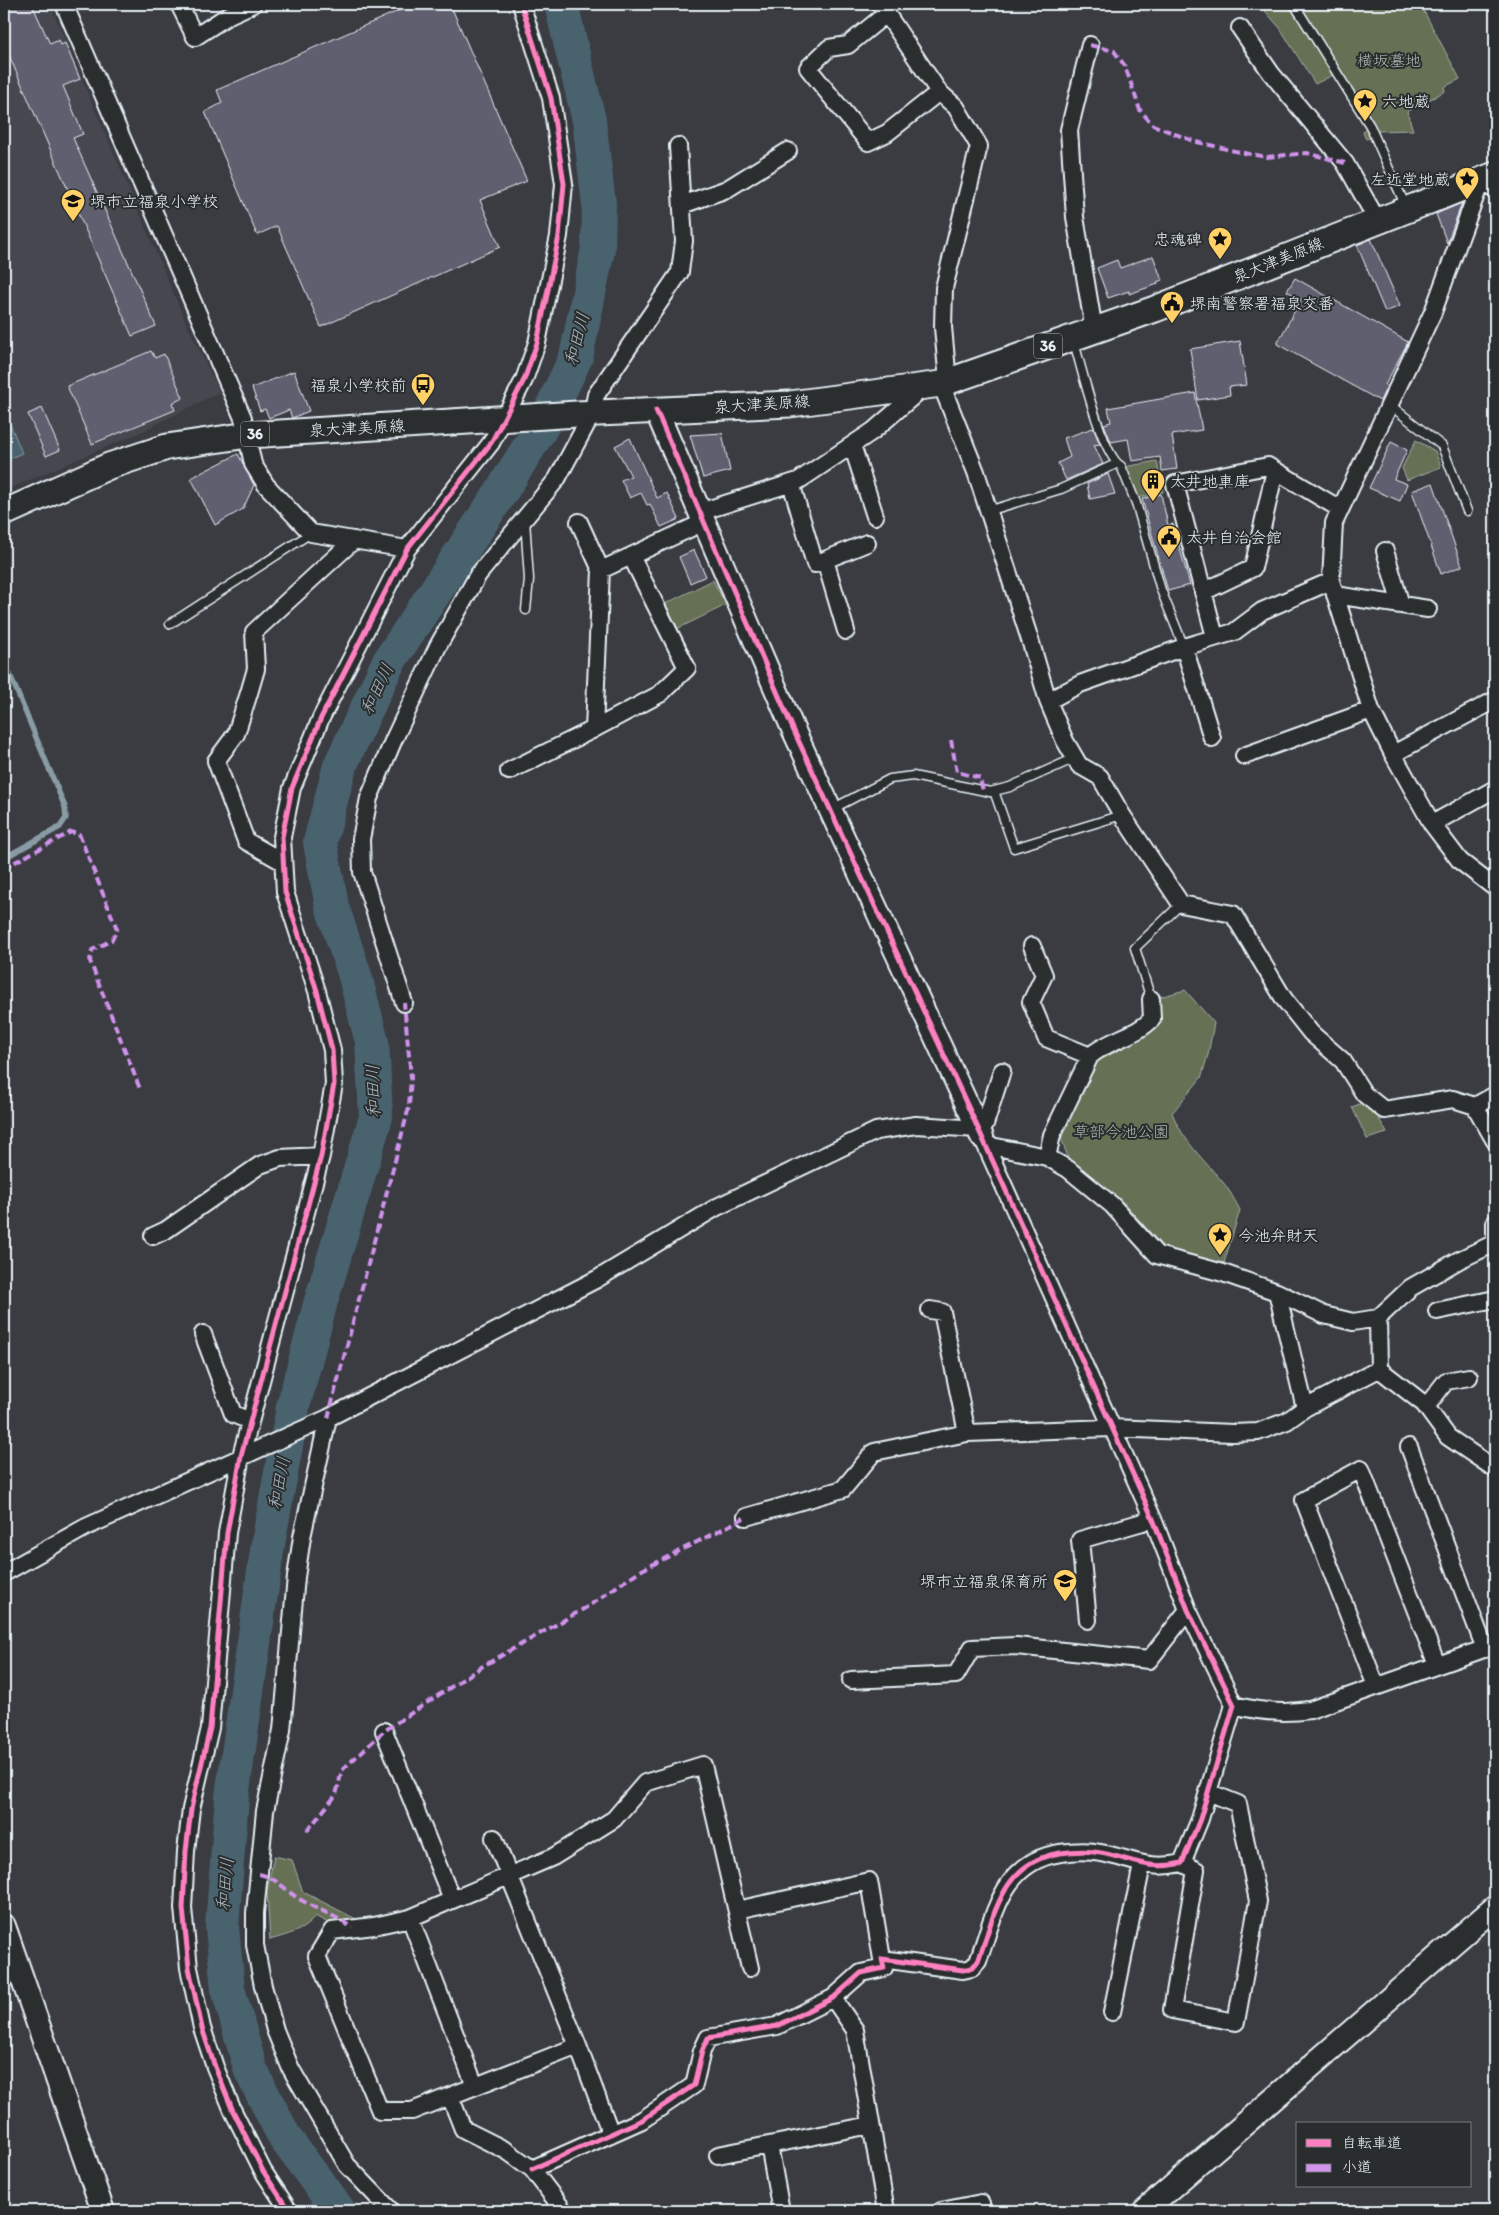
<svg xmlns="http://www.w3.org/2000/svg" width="1499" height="2215" font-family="Itim,'Klee One',sans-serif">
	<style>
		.built { fill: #464650 }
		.green { fill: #656f55; stroke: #a6b0a6 }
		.water { fill: #4a636e; stroke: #899ca5 }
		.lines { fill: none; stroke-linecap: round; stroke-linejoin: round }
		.stream { stroke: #899ca5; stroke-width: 5.5 }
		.river { stroke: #4a636e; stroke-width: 34 }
		.building { fill: #615e70; stroke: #e8f1f8 }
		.lane-casing { stroke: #e8f1f8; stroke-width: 11 }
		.street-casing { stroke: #e8f1f8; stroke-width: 20 }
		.secondary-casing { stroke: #e8f1f8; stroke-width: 26 }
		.primary-casing { stroke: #e8f1f8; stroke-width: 29 }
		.lane { stroke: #2a2d2e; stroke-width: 8 }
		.street { stroke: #2a2d2e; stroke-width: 16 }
		.secondary { stroke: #2a2d2e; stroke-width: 22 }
		.primary { stroke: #2a2d2e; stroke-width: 25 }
		.quiet { stroke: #d193ec; stroke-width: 4; stroke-dasharray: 8 4; stroke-linecap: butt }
		.cycleway-casing { stroke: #2a2d2e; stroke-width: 8 }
		.cycleway { stroke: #ff80c0; stroke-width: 5 }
		.labels { text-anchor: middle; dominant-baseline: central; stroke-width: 4; stroke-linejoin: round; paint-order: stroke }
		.shield { fill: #2a2d2e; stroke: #afb6bb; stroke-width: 1 }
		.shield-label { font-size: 15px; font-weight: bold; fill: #e8f1f8 }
		.park-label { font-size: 16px; fill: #adb6af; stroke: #2a2d2e }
		.poi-label { font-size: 16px; fill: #e8f1f8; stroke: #2a2d2e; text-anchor: start }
		.street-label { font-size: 16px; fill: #e8f1f8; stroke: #2a2d2e }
		.water-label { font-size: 18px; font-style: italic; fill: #a9b8c1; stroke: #2a2d2e }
	</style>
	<rect width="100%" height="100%" fill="#3a3c42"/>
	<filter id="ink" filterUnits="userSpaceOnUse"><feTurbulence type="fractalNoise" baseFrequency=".02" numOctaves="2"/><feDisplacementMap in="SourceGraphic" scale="10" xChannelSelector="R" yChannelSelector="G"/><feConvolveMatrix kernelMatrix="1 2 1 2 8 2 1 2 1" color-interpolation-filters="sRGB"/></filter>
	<g filter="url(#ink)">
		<path class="built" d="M4 4H50L188 327 220 392 141 432 4 491Z"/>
		<path class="green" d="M1259 4H1420L1460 79 1444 87 1445 91 1407 112 1413 130 1377 131 1378 135 1366 139 1363 133 1366 127 1333 75 1315 84 1280 28Z
			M1416 440 1435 451 1441 467 1407 480 1402 468Z
			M1157 461 1163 492 1138 498 1124 467Z
			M713 580 726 605 677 629 665 604Z
			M1185 990 1214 1023 1208 1055 1201 1078 1172 1113C1184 1142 1202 1158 1222 1181 1229 1189 1235 1201 1240 1210L1224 1263 1196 1258 1162 1246 1127 1206 1069 1160 1060 1135 1096 1062 1135 1042 1153 1024 1156 998Z
			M1362 1103 1368 1109 1376 1113 1387 1133 1367 1139 1352 1107Z
			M274 1856 292 1860 303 1892 356 1919 330 1924 315 1916C306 1931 286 1935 270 1940L267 1891Z"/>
		<path class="water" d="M10 424 22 453 4 461V427Z"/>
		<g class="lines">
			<path class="stream" d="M4 858 60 827 66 818 65 807 8 670 4 657"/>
			<path class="river" d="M339 2211 285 2138 251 2071 228 1989 222 1927 232 1797 268 1544 293 1407 321 1301 376 1117 372 1042 355 976 332 906 320 842 340 766 388 663 501 492 547 418 576 357 598 249 599 204 589 120 561 4"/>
		</g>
		<path class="building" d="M4 4H32L50 44 59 40 61 45 65 43 80 79 63 86 83 134 73 138 156 326 132 336 4 44Z
			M414 4H450L527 181 480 200 500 247 321 327 277 226 257 235 205 112 222 103 217 90Z
			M1462 203 1447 243 1436 214Z
			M1371 239 1400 306 1385 312 1357 245Z
			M1153 256 1162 280 1157 282 1158 284 1129 294V291L1108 298 1097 268 1117 260 1120 268Z
			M1295 278 1408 342 1385 385 1387 386 1380 401 1277 344 1301 299 1287 291Z
			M1240 341 1247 385 1229 387 1230 395 1198 400 1190 349Z
			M151 351 155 358 164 354 183 398 172 403 175 410 92 444 67 386Z
			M294 371 309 411 292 418 289 410 269 418 265 409 260 411 252 388Z
			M1195 393 1202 430 1172 435 1177 469 1162 471 1160 457 1132 461 1128 439 1111 442 1104 424 1111 422 1108 408Z
			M42 408 60 450 46 456 28 414Z
			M1093 428 1100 444 1094 445 1103 464 1066 480 1058 463 1070 457 1064 438Z
			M722 433 730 471 703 478 690 435Z
			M630 438 657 498 667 493 679 519 661 527 650 504 647 505 641 493 630 498 621 480 631 476 615 446Z
			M1391 442 1407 450 1394 479 1407 484 1400 501 1369 488Z
			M238 454 254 485 243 509 215 525 191 478Z
			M1108 474 1115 494 1090 499 1087 484Z
			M1433 483 1462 566 1441 574 1412 491Z
			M1161 494 1168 525 1173 524 1190 585 1168 591 1142 499Z
			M694 550 706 576 690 583 679 557Z"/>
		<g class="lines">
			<defs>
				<path id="lane" d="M1294 4 1370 126 1406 207
					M1074 342C1081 366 1102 456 1121 466L1136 503 1161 590 1184 647
					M1390 405 1442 446 1467 511
					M988 511 1061 489 1116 464
					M525 520 529 579 526 610
					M170 624 311 533
					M994 791 1014 848 1122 815
					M832 809 890 779 913 776 990 792 1010 787 1075 758
					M1151 999 1135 948 1181 904"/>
				<path id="street" d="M64 4 243 418 253 464 266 485 311 533 407 549
					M179 4 195 37 229 15 253 4
					M880 4 939 92 956 107 979 146 944 288 943 327 948 382
					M886 14 848 45 829 48 808 68 868 142 887 133 939 92
					M1240 28 1271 73 1345 163 1377 220
					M1090 45 1069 130 1075 217 1094 330
					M1495 190 1481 181 1433 312 1334 523 1331 581 1371 710 1393 754 1432 824 1460 861 1495 888
					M682 205 727 189 788 151
					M941 384 976 472 1031 643 1048 701 1065 741 1079 765 1100 777 1122 815 1181 904 1233 914 1284 999 1311 1033 1343 1061 1364 1094 1384 1110 1453 1099 1475 1106 1495 1141
					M852 445 875 516
					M791 483 815 564 867 543
					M700 512 798 481 873 431 925 386
					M1385 551 1401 605
					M825 560 846 631
					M601 570 704 522
					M1203 592 1253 568 1275 470
					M1335 595 1428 609
					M1215 637 1175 484 1268 466 1340 509
					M1184 647 1212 738
					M1048 701 1080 684 1184 647 1234 632 1262 611 1331 581
					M594 729 660 694 687 668 631 556
					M1393 754 1495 700
					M1244 756 1371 710
					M509 771 594 729 601 570 579 522
					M1432 824 1495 789
					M283 862 246 841 216 761 236 734 249 693 256 669 254 632 354 540
					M1032 946 1044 975 1031 1002 1046 1038 1090 1056
					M404 1003 362 872 361 839 369 798 394 739 438 646 478 575 557 479 592 414 596 395 680 272 684 241 678 146
					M1475 1106 1495 1095
					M986 1145 1047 1157 1052 1135 1090 1056C1109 1039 1135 1037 1152 1019L1151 999
					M1047 1157 1068 1169 1112 1205 1157 1255 1223 1273 1277 1292 1324 1315 1353 1322 1378 1318
					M1495 1223V1248
					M153 1236 166 1230 260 1165 280 1158 321 1156
					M1277 1292 1305 1408
					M930 1310 942 1312 967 1433
					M1437 1311 1495 1299
					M203 1334 233 1414 250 1421
					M1379 1369 1424 1404 1448 1437 1495 1469
					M1426 1407 1446 1381 1469 1377
					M328 1418 302 1537 296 1577 282 1730 265 1811 255 1913V1945L263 1986 275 2030 291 2069 347 2165 391 2211
					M1409 1447 1485 1649
					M746 1517 843 1489 874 1452 967 1433 1112 1428 1233 1433 1258 1432 1287 1421 1305 1408 1379 1369 1378 1318 1410 1288 1459 1260 1495 1243
					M4 1573 86 1527 328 1418 597 1279 717 1207 876 1131 916 1125 978 1129 985 1124 1002 1071
					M1088 1620 1080 1540 1153 1519
					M851 1680 956 1675 972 1648 1016 1646 1149 1660 1188 1610
					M1376 1686 1304 1500 1361 1469 1437 1665
					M1234 1705C1260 1712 1283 1714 1310 1710L1495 1645
					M384 1731 452 1900
					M494 1838 578 2046 611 2134
					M1182 1863 1196 1870 1172 2010 1236 2022 1258 1901 1238 1804 1208 1792
					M737 1910 869 1881 882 1959
					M410 1918 475 2086
					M833 1998 855 2030 886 2211
					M1112 2012 1142 1865
					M578 2046 412 2111H380L317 1956 332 1931 374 1926 410 1918 553 1857 614 1819 645 1783 703 1765 750 1968
					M450 2096 463 2129 507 2151 532 2169 564 2211
					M769 2145 871 2125
					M718 2155 769 2145 781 2211
					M532 2169 642 2120 694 2085 702 2051 708 2038 777 2026 833 1998 861 1973 884 1968 882 1959 963 1970 972 1968 978 1961C995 1914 1002 1862 1060 1853 1073 1851 1087 1850 1101 1853 1133 1859 1148 1871 1182 1863L1200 1819 1234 1705 1188 1610 1153 1519 982 1137
					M289 2211 263 2171 233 2111 215 2067 202 2028 189 1968 183 1908 186 1851 191 1809 210 1728 227 1533 241 1456 321 1156 334 1084 332 1050 317 991 285 892 282 837 292 788 321 718 407 549 491 443 524 380 537 343 559 236 564 184 551 98 521 4
					M941 2211 981 2203 982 2211"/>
				<path id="secondary" d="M656 410 793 729 982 1137
					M4 1926 103 2211
					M1144 2211 1495 1907"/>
				<path id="primary" d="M4 513 109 466 167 447 248 435 577 414 790 404 941 384 1155 309 1495 175"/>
			</defs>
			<use href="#lane" class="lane-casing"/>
			<use href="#street" class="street-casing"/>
			<use href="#secondary" class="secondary-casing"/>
			<use href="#primary" class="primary-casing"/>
			<use href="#lane" class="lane"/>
			<use href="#street" class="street"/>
			<use href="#secondary" class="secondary"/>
			<use href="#primary" class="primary"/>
			<path class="quiet" d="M1090 45 1114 51 1125 66 1140 110 1153 125 1193 141 1239 152 1267 157 1307 153 1345 163
				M951 740 957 772 980 778 983 791
				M4 868 71 832 79 834 117 929 112 940 92 950 90 961 140 1089
				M328 1418 409 1107 411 1077 404 1003
				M307 1831 336 1795 342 1770 384 1731 483 1666 587 1607 638 1572 746 1517
				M259 1874C278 1878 285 1891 301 1900 318 1910 337 1916 352 1928"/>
			<defs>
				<path id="cycleway" d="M532 2169 642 2120 694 2085 702 2051 708 2038 777 2026 833 1998 861 1973 884 1968 882 1959 963 1970 972 1968 978 1961C995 1914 1002 1862 1060 1853 1073 1851 1087 1850 1101 1853 1133 1859 1148 1871 1182 1863L1200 1819 1234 1705 1188 1610 1153 1519 982 1137 793 729 656 410
					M289 2211 263 2171 233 2111 215 2067 202 2028 189 1968 183 1908 186 1851 191 1809 210 1728 227 1533 241 1456 321 1156 334 1084 332 1050 317 991 285 892 282 837 292 788 321 718 407 549 491 443 524 380 537 343 559 236 564 184 551 98 521 4"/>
			</defs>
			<use href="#cycleway" class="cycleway-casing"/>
			<use href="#cycleway" class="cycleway"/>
		</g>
	</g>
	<defs>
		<symbol id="sight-pin" viewBox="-11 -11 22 30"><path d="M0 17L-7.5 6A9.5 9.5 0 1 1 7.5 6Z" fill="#ffd166" stroke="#2a2d2e"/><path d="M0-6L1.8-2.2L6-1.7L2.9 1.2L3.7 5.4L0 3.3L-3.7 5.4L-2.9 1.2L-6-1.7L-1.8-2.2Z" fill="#111"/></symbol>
		<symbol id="school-pin" viewBox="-11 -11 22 30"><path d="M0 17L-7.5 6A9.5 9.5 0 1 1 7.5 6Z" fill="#ffd166" stroke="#2a2d2e"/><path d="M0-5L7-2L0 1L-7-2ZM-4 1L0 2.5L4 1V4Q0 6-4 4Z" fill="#111"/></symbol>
		<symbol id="civic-pin" viewBox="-11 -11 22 30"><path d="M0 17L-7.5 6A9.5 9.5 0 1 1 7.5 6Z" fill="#ffd166" stroke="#2a2d2e"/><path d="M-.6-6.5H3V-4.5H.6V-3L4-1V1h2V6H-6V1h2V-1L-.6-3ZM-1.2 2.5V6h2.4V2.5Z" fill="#111"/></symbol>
		<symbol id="bus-pin" viewBox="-11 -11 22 30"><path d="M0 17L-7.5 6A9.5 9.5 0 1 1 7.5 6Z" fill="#ffd166" stroke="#2a2d2e"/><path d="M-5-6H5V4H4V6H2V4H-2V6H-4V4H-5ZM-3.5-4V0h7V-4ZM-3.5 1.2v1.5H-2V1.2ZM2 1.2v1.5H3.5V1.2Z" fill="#111"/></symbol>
		<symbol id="building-pin" viewBox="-11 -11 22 30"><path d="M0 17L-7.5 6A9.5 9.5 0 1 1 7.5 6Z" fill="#ffd166" stroke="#2a2d2e"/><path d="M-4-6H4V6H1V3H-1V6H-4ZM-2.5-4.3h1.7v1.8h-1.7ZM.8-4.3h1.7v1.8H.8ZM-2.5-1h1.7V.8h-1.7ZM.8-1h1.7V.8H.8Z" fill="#111"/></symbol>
	</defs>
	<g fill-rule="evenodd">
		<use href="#sight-pin" x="1351" y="87" width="28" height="38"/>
		<use href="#sight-pin" x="1453" y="165" width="28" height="38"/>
		<use href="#school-pin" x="59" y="187" width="28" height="38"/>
		<use href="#sight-pin" x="1206" y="225" width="28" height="38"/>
		<use href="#civic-pin" x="1158" y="289" width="28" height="38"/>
		<use href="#bus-pin" x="409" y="371" width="28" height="38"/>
		<use href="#building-pin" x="1139" y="467" width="28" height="38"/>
		<use href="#civic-pin" x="1155" y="523" width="28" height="38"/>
		<use href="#sight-pin" x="1206" y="1221" width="28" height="38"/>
		<use href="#school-pin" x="1051" y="1567" width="28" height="38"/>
	</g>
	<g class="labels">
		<g class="shield">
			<rect x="1034" y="333.5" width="28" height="25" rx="4"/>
			<rect x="241" y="421.5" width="28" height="25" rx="4"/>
		</g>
		<g class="shield-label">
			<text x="1048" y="346">36</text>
			<text x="255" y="434">36</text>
		</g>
		<g class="park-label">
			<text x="1389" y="60">横坂墓地</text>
			<text x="1121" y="1131">草部今池公園</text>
		</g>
		<g class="poi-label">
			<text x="1382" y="101">六地蔵</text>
			<text x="1450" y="179" text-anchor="end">左近堂地蔵</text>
			<text x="90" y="201">堺市立福泉小学校</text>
			<text x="1202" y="239" text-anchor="end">忠魂碑</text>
			<text x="1190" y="303">堺南警察署福泉交番</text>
			<text x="406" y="385" text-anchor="end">福泉小学校前</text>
			<text x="1170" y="481">太井地車庫</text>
			<text x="1186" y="537">太井自治会館</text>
			<text x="1238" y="1235">今池弁財天</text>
			<text x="1048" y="1581" text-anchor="end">堺市立福泉保育所</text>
		</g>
		<g class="street-label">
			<text transform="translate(1278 260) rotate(-22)">泉大津美原線</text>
			<text transform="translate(762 404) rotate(-4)">泉大津美原線</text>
			<text transform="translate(357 428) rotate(-3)">泉大津美原線</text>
		</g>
		<g class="water-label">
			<text transform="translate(577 339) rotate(-75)">和田川</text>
			<text transform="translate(377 689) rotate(-64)">和田川</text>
			<text transform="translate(373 1091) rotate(-91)">和田川</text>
			<text transform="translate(279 1483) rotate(-79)">和田川</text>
			<text transform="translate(225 1884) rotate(-85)">和田川</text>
		</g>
	</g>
	<rect width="1499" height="2215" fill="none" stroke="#2a2d2e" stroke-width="20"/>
	<rect x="10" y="10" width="1479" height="2195" fill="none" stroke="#e8f1f8" stroke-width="2" filter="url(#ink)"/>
	<rect x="1296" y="2122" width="175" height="65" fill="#2a2d2e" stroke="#767b7f"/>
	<rect x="1306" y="2139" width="25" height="8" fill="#ff80c0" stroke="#767b7f"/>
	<text x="1342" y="2148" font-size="15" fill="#e8f1f8">自転車道</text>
	<rect x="1306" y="2164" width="25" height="8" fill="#d193ec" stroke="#767b7f"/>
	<text x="1342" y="2172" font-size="15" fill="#e8f1f8">小道</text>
</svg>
